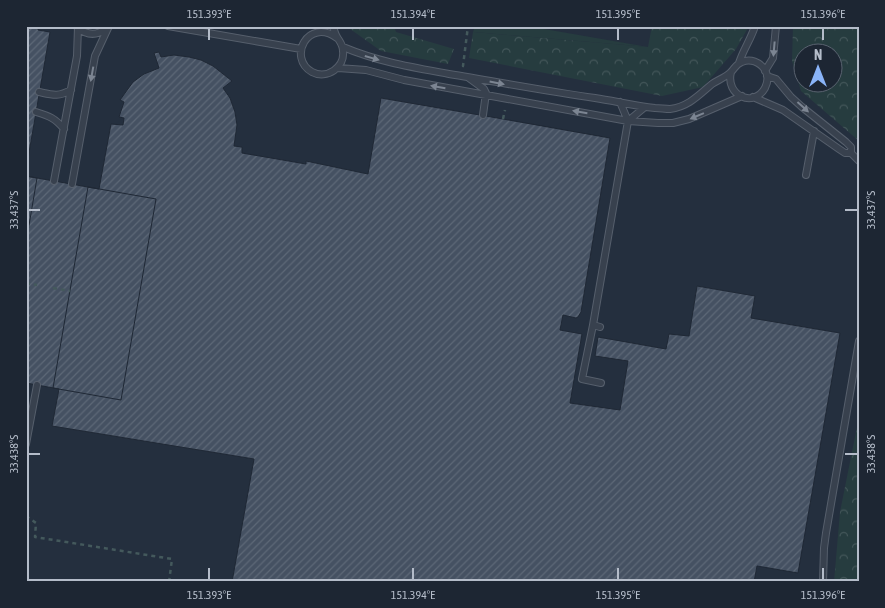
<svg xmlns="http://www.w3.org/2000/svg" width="885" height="608" font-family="'Asap Condensed',sans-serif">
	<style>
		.grass { fill: #263c3f }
		.forest { fill: url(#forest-crowns); fill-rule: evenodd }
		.building { fill: url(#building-hatch); stroke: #1f2835 }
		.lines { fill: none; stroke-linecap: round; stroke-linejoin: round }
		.lane-casing { stroke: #565f6c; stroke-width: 8 }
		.path { stroke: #44595c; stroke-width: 2.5; stroke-dasharray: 4 4; stroke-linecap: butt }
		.lane { stroke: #38414e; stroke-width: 6 }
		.oneway { fill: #7c8592 }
		.ticks { fill: none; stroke: #b4bcc9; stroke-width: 2 }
		.neatline { fill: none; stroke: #b4bcc9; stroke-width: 2 }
		.ticks-label { font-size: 12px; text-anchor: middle; fill: #b4bcc9 }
	</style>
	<defs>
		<pattern id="forest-crowns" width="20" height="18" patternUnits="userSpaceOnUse" patternTransform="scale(1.25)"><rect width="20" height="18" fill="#263c3f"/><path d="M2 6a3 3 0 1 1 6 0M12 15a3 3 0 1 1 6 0" fill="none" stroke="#435659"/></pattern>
		<pattern id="building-hatch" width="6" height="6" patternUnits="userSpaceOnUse" patternTransform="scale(1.25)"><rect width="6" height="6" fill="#455162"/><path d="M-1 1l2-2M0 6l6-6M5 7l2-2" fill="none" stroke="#5d6877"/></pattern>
	</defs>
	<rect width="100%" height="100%" fill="#242f3e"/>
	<path class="grass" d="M475 26H527L648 47 473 32Z"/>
	<path class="forest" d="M346 26H394L396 32 454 49 448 64 381 51Z
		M652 26H749L736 49 703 87 662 96 469 58 473 32 648 47Z
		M793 26H859V141L801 91 792 61ZM802 52H832V82H802Z
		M859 417V582H834L840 512Z"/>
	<path class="building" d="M26 26H38V30L50 32 26 170Z
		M159 52 161 57 174 55 189 57 201 60 213 66 232 81 223 88 230 98 235 112 237 125 234 146 242 147V153L306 164V161L368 174 381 98 503 119 610 138 581 312 578 317 576 318 563 315 560 330 582 334 570 403 620 410 628 361 595 356 598 337 666 349 669 334 689 336 697 286 755 296 751 318 840 333 798 573 757 566 754 582H232L254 459 52 426 59 389 26 383V176L99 189 111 124 123 125 124 118 119 117 124 102 120 100 133 82 144 74 159 68 154 53Z
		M26 176 37 178 26 243Z
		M88 187 156 199 121 400 53 388Z"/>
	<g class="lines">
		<defs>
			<path id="lane" d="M168 26 301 49
				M333 26C334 30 335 34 337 37 340 42 343 45 343 51 345 67 327 80 312 72 287 58 308 17 337 38
				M77 27C86 35 96 36 106 29
				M343 47C379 62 411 67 449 74 498 82 546 91 595 98 615 101 635 106 655 108 660 108 665 109 670 109 688 107 699 95 712 84 718 80 726 77 731 72 735 68 736 64 742 62 750 58 760 62 765 70 768 75 768 82 765 88 754 108 725 96 731 72
				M739 63C743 50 751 39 755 26
				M338 68 366 70 404 80 628 121 658 123H673L689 119 742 96
				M765 71 773 58 776 26
				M767 76 776 79 791 97 802 107 846 142 851 147V153L859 161
				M469 78 484 89 486 93 483 115
				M39 92C53 95 58 97 71 90
				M753 97 783 110 839 149 845 153H851
				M36 112C49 116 55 118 64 129
				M628 121 645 107
				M806 175 814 131
				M54 181 77 56 78 27
				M72 184 95 56 109 26
				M593 325 582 379 601 383
				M600 327 593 325 628 121 620 102
				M26 444 37 385
				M823 582 824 548 826 533 859 341"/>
		</defs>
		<use href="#lane" class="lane-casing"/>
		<path class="path" d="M464 66H463L468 26
			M503 119 505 110
			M26 283 37 285
			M53 288 70 291
			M26 516 36 523 35 537 172 559 169 582"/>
		<use href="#lane" class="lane"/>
	</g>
	<defs><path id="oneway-solid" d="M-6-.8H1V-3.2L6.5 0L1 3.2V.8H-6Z" transform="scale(1.25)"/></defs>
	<g class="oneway">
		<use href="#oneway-solid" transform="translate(774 49) rotate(95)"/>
		<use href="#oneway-solid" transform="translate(372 58) rotate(16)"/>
		<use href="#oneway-solid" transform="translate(92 74) rotate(100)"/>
		<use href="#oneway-solid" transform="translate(497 83) rotate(11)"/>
		<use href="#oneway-solid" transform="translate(438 87) rotate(-170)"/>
		<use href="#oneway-solid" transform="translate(803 107) rotate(42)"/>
		<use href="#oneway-solid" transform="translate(580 112) rotate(-170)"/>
		<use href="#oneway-solid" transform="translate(697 116) rotate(157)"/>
	</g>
	<path class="ticks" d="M209 28V40M413 28V40M618 28V40M823 28V40M28 210H40M845 210H858M28 454H40M845 454H858M209 568V580M413 568V580M618 568V580M823 568V580"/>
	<rect width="885" height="608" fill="none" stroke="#1d2633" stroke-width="55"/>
	<g transform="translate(818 68)"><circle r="24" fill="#1d2633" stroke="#59626f"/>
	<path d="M0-4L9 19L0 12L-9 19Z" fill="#8ab4f8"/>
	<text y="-8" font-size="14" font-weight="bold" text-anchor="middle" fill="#b4bcc9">N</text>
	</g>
	<rect x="28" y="28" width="830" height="552" class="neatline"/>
	<g class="ticks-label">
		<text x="209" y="18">151.393°E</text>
		<text x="413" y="18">151.394°E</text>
		<text x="618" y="18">151.395°E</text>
		<text x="823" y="18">151.396°E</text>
		<text transform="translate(14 210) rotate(-90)" y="4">33.437°S</text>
		<text transform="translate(871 210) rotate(-90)" y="4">33.437°S</text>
		<text transform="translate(14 454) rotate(-90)" y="4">33.438°S</text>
		<text transform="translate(871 454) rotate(-90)" y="4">33.438°S</text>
		<text x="209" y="599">151.393°E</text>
		<text x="413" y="599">151.394°E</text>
		<text x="618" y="599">151.395°E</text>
		<text x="823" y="599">151.396°E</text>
	</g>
</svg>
